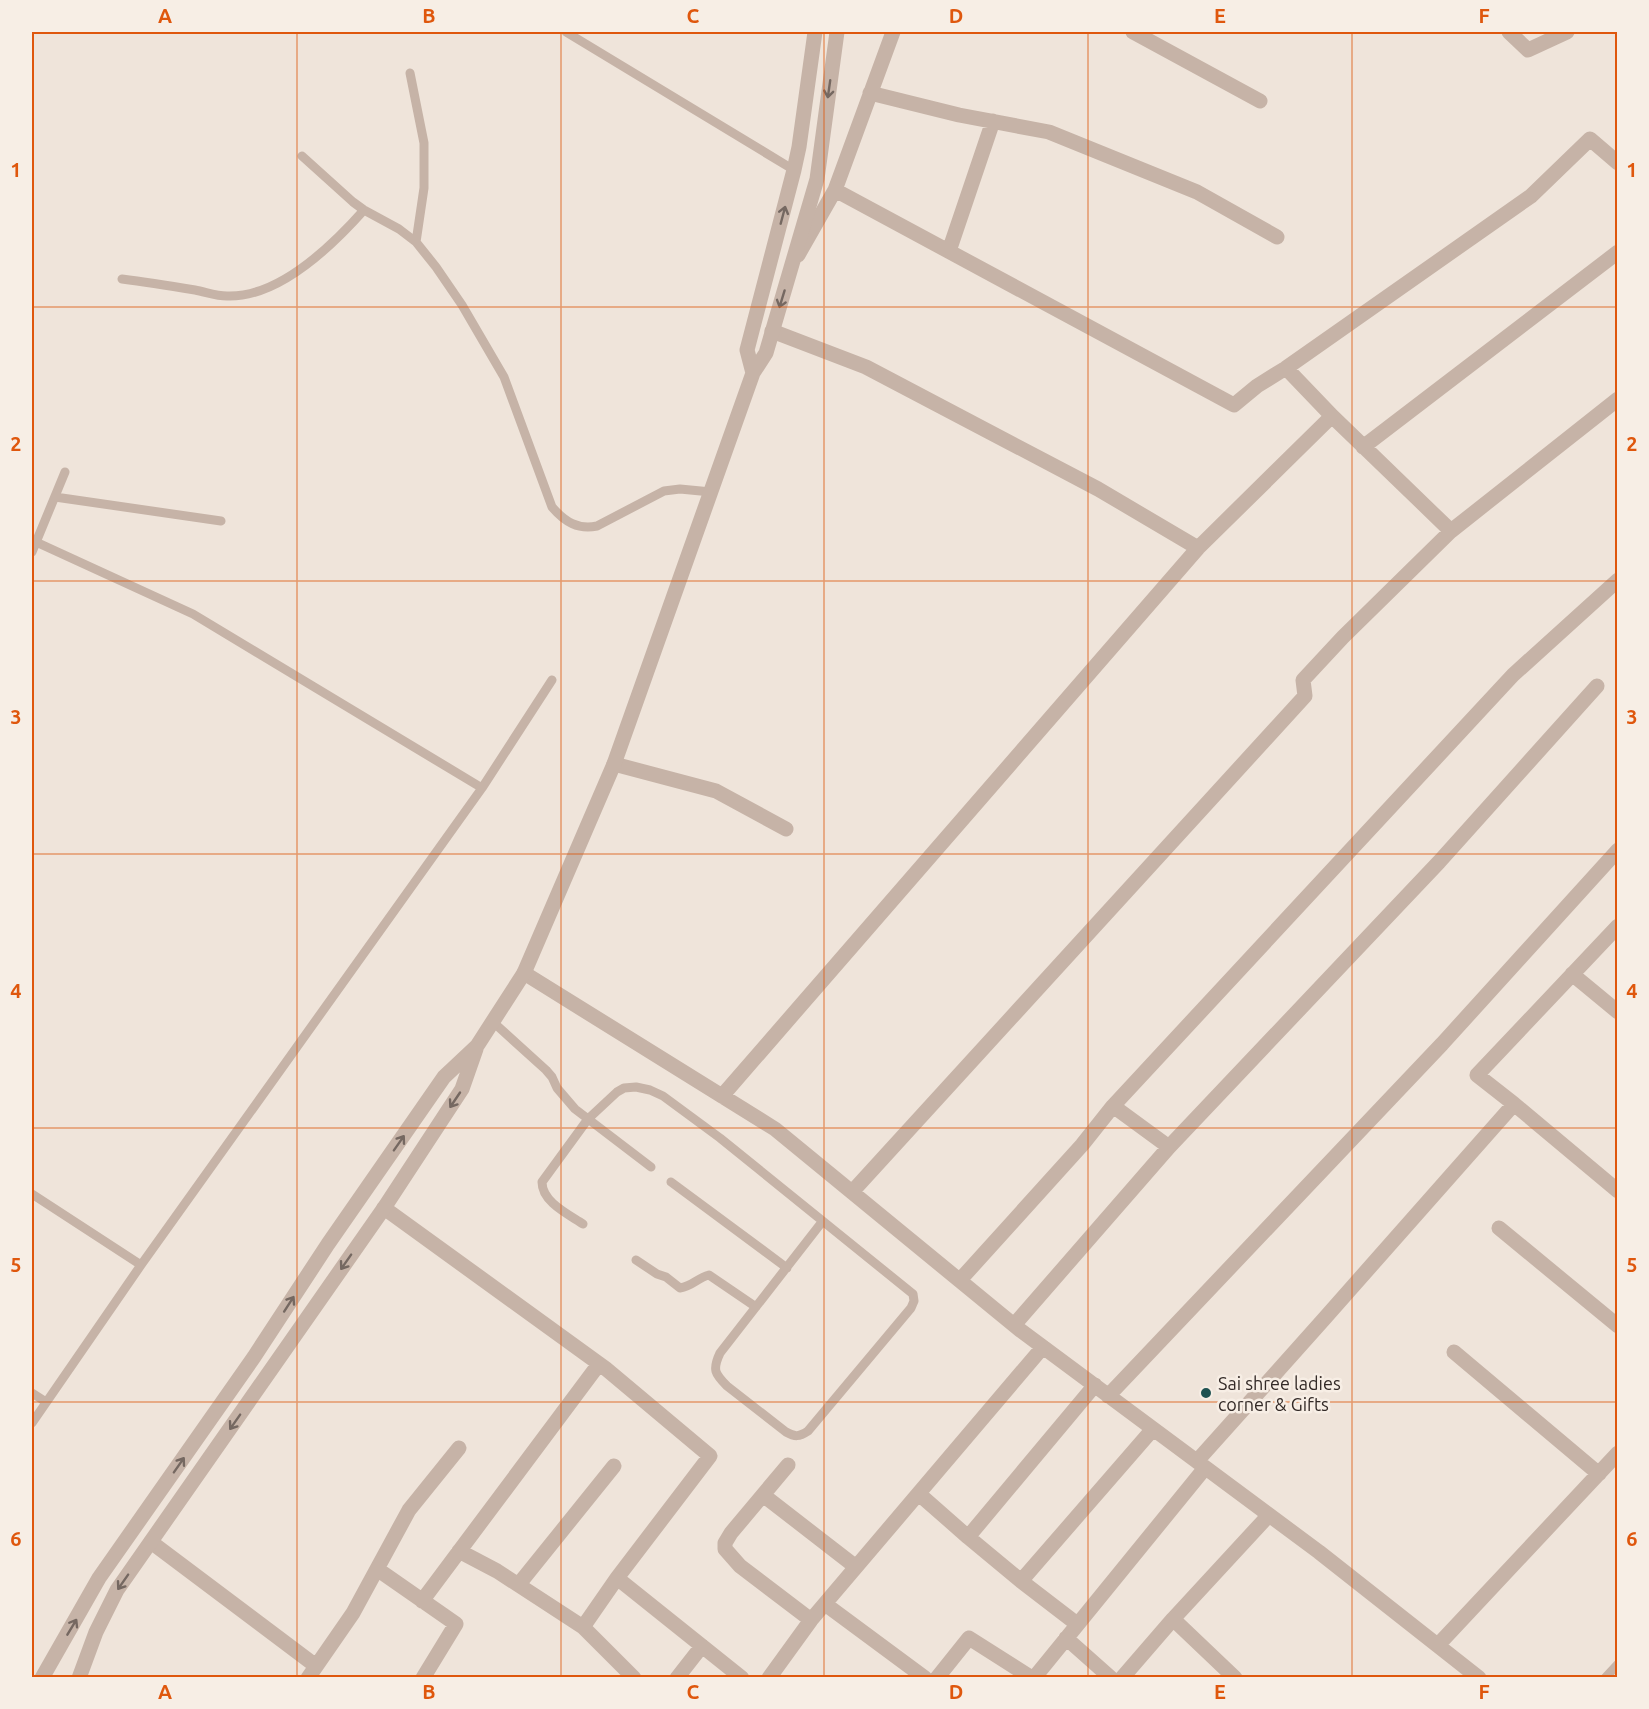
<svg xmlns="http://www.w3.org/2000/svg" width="1649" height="1709" font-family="Ubuntu,sans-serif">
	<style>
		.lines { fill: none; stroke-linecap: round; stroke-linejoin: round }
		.service { stroke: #c6b3a7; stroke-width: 9 }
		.minor { stroke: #c6b3a7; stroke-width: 15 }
		.tertiary { stroke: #c6b3a7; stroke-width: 15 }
		.oneway { stroke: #756861 }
		.grid { fill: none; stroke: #df570d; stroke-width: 1.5; stroke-opacity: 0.55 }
		.poi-dot { fill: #1f5251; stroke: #f7eee5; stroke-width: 2 }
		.labels { text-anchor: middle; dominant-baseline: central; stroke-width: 5; stroke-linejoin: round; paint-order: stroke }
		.poi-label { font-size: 18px; fill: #332a27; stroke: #f7eee5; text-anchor: start }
		.neatline { fill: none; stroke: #df570d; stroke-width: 2 }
		.grid-label { font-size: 20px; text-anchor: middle; font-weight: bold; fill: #df570d }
	</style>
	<rect width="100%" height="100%" fill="#efe4da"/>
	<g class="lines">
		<path class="service" d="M566 32 794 170
			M410 73 424 143V188L416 242
			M302 156 353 202 364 210 399 229 416 242 436 267 462 305 504 377 552 507C565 522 578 530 597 526L664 491 680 489 711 492
			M122 279C146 282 171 286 195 290 206 292 216 296 227 296 279 298 332 246 364 210
			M55 497 221 521
			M36 542 193 614 482 788
			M32 552 65 472
			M493 1022 546 1070 552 1077 557 1088 575 1109 651 1167
			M671 1182 787 1268
			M32 1194 141 1265
			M583 1224C568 1214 542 1202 542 1182L588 1119 617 1092 624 1088 636 1087 650 1090 663 1096 720 1138 913 1294 914 1301 911 1308 808 1431C799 1437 795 1437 786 1432L727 1386C715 1374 712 1370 720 1353L822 1222
			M636 1260 657 1274 666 1277 680 1288C693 1286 697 1278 709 1275L756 1307
			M32 1393 46 1402
			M32 1423 141 1265 482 788 552 680
			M1605 1678 1618 1664"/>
		<path class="minor" d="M1133 32 1260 101
			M1509 32 1528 50 1567 32
			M870 93 959 115 1049 132 1197 192 1277 237
			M835 190 1234 405 1257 386 1286 368 1332 416
			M949 251 993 121
			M798 255 835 190 893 32
			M772 331 866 367 1098 489 1198 548
			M1286 368 1531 196 1590 139 1618 163
			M1363 447 1618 252
			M1451 531 1618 399
			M614 764 716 791 786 829
			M524 973 775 1129 1020 1330 1319 1552 1479 1678
			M1572 974 1618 1012
			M722 1096 1198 548 1332 416 1451 531 1343 637 1303 680 1305 696 852 1192
			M1514 1104 1477 1075 1618 926
			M1113 1106 1513 675 1618 580
			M1169 1147 1439 862 1597 686
			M384 1208 605 1368 710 1456 617 1578 583 1627 634 1678
			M1499 1228 1618 1326
			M960 1280 1082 1145 1113 1106 1169 1147 1014 1325
			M1454 1352 1599 1474
			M1108 1396 1442 1044 1618 850
			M1197 1461 1324 1319 1514 1104 1618 1191
			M788 1465 731 1533 725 1543V1549L740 1566 811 1620
			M919 1494 968 1537
			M763 1495 856 1567
			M151 1542 316 1666
			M459 1551 497 1571 583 1627
			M377 1569 456 1624 423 1678
			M617 1578 742 1678
			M1021 1581 968 1537 1095 1385
			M519 1584 614 1466
			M422 1601 599 1364
			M825 1604 925 1678
			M1077 1624 1021 1581 1153 1429
			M1066 1638 1111 1678
			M1438 1645 1618 1453
			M308 1678 353 1613 409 1510 459 1448
			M677 1678 702 1646
			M769 1678 811 1620 1043 1347
			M937 1678 969 1638 1032 1678
			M1034 1678 1205 1468
			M1122 1678 1173 1619
			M1235 1678 1173 1619 1269 1515"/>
		<path class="tertiary" d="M753 373 747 350 794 170 799 147 815 32
			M42 1678 99 1578 254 1357 328 1244 444 1077 477 1046 524 973 614 764 753 373 766 353 817 179 837 32
			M79 1678 96 1632 117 1590 384 1208 462 1089 476 1049"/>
	</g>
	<defs><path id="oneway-shaft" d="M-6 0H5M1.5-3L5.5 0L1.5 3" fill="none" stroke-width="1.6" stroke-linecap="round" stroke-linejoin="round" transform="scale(1.5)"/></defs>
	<g class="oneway">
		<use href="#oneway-shaft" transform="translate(829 89) rotate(98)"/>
		<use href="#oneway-shaft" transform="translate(783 215) rotate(-75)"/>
		<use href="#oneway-shaft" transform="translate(782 299) rotate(107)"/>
		<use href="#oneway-shaft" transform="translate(455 1100) rotate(124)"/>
		<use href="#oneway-shaft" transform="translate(399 1143) rotate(-55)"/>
		<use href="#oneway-shaft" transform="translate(346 1262) rotate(125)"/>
		<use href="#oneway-shaft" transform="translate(289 1304) rotate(-57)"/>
		<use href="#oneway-shaft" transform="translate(235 1422) rotate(125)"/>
		<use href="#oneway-shaft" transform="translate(179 1465) rotate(-55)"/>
		<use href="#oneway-shaft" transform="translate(123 1582) rotate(125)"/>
		<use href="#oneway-shaft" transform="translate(72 1627) rotate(-59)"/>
	</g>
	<path class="grid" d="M297 32V1678M561 32V1678M824 32V1678M1088 32V1678M1352 32V1678M32 307H1618M32 581H1618M32 854H1618M32 1128H1618M32 1402H1618"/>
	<circle class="poi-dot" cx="1206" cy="1393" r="6"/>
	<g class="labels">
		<g class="poi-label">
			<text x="1218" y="1383">Sai shree ladies<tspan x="1218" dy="21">corner &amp; Gifts</tspan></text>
		</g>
	</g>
	<rect width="1649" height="1709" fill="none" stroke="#f7eee5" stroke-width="66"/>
	<rect x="33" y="33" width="1583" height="1643" class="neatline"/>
	<g class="grid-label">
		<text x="165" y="23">A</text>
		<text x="429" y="23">B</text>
		<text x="693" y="23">C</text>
		<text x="956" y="23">D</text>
		<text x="1220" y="23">E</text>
		<text x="1484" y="23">F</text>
		<text x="16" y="177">1</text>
		<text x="1632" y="177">1</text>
		<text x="16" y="451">2</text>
		<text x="1632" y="451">2</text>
		<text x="16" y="724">3</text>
		<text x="1632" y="724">3</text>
		<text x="16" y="998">4</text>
		<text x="1632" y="998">4</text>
		<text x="16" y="1272">5</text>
		<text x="1632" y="1272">5</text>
		<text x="16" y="1546">6</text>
		<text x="1632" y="1546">6</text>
		<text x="165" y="1699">A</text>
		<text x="429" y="1699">B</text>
		<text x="693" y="1699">C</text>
		<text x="956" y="1699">D</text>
		<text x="1220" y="1699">E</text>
		<text x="1484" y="1699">F</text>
	</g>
</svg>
